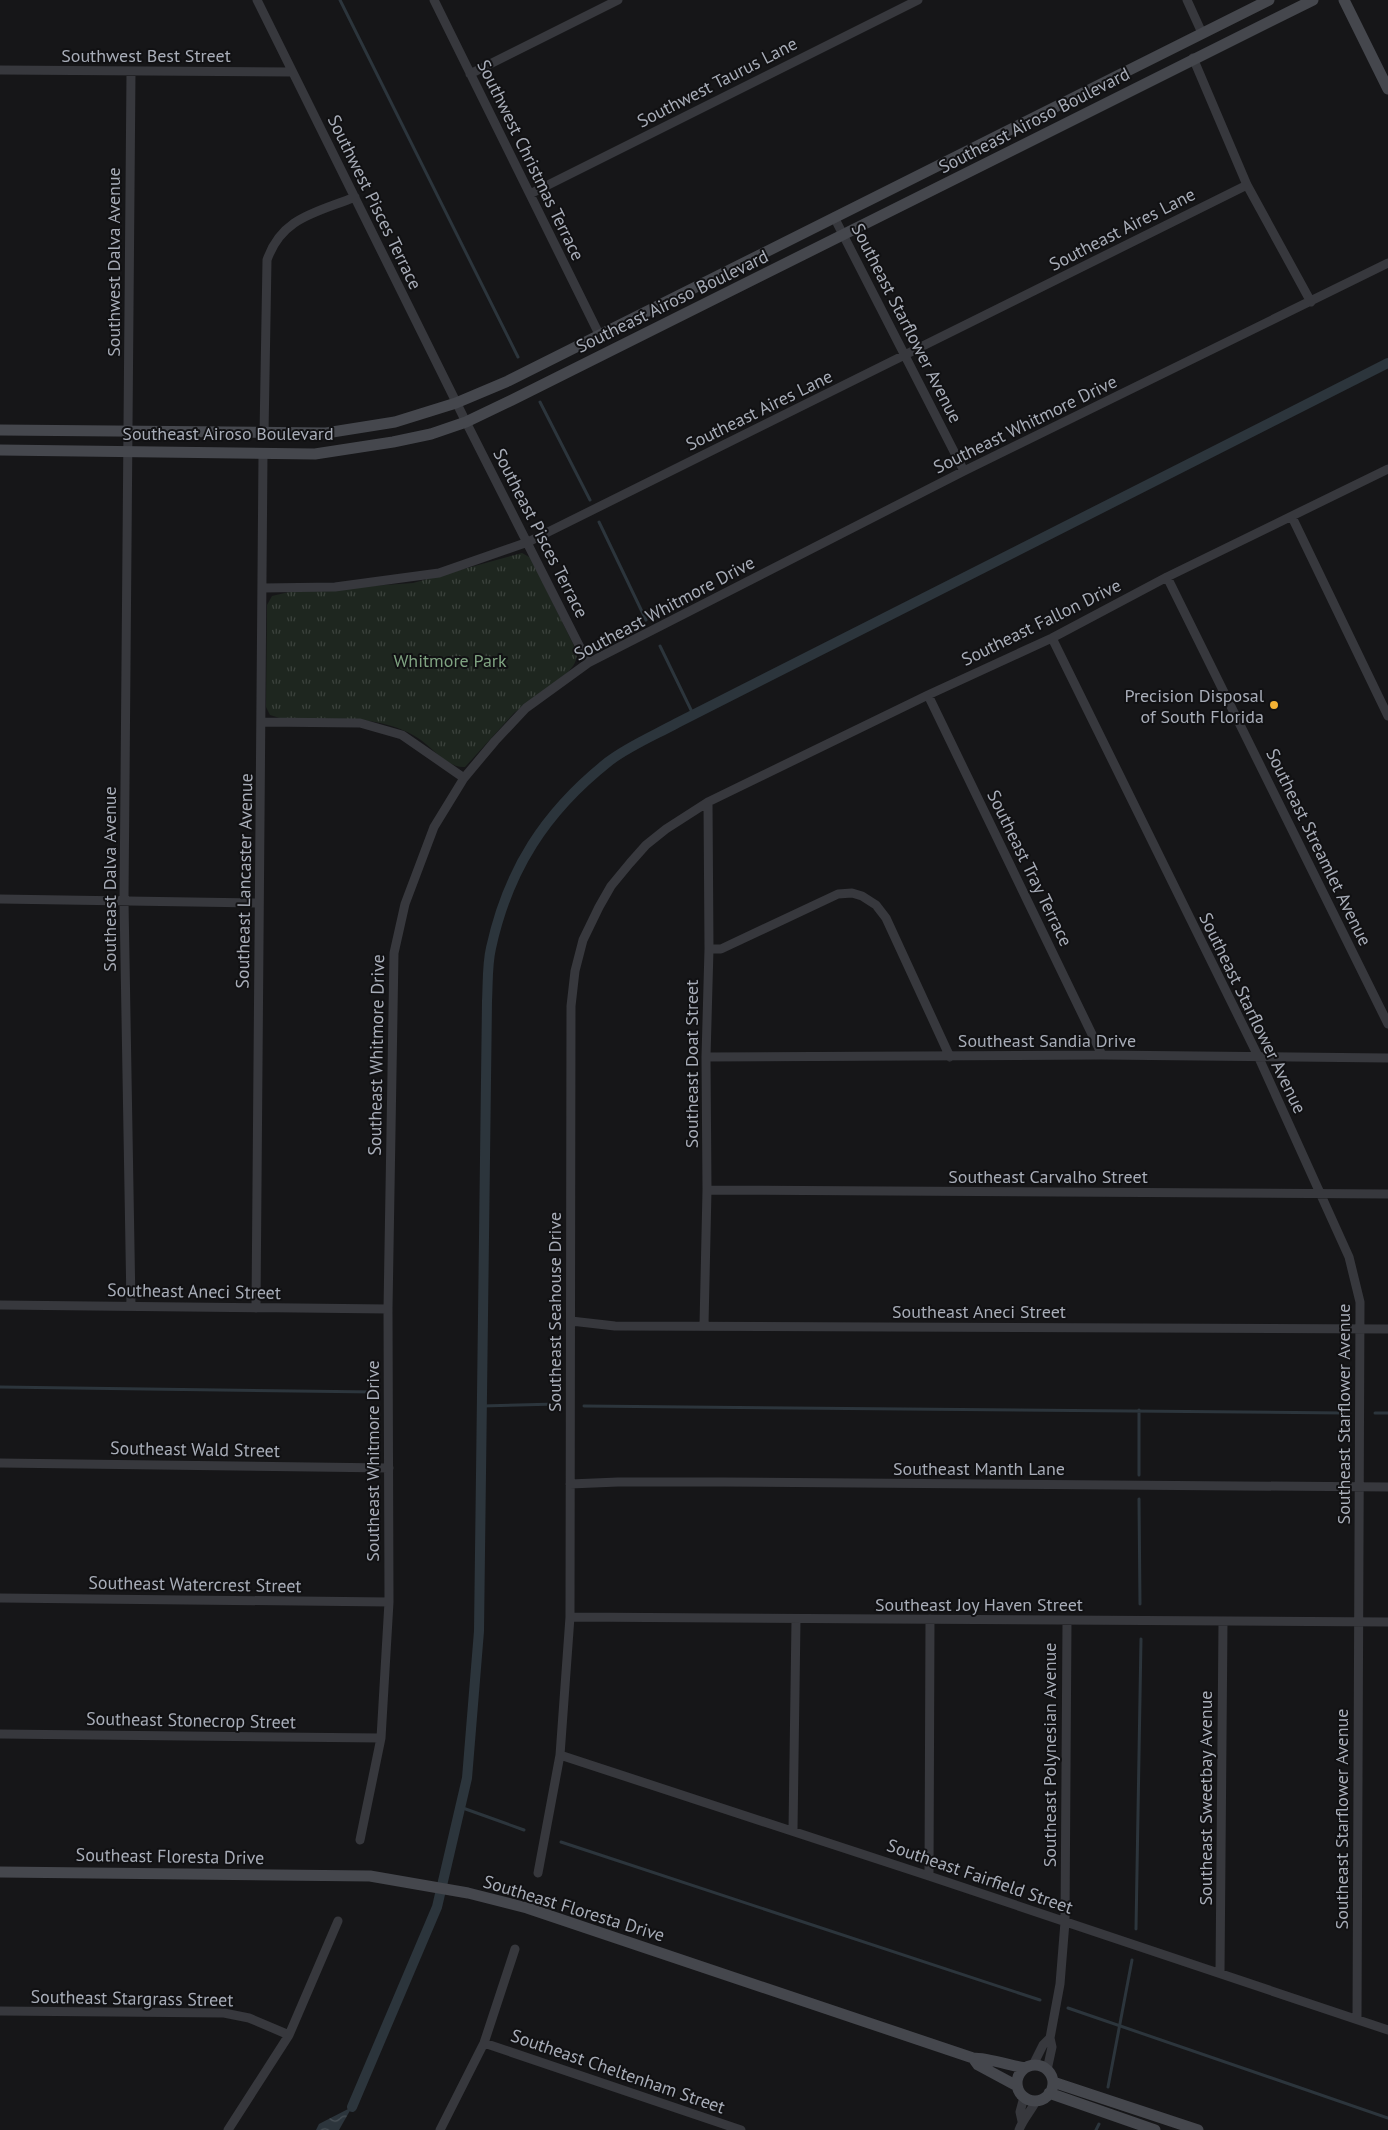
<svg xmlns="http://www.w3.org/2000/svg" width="1388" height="2130" font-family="'PT Sans',sans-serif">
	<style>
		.park { fill: url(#park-tufts) }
		.water { fill: url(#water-waves) }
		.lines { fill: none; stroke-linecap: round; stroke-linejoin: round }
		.stream { stroke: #2c353c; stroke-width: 3 }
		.canal { stroke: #2c353c; stroke-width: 10 }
		.street { stroke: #37383d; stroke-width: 9 }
		.secondary { stroke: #45474d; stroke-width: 11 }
		.poi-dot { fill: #f2b134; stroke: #111113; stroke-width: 2 }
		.labels { text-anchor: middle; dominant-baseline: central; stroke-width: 4; stroke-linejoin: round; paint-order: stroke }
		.street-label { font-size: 18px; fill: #a8adb8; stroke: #111113 }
		.park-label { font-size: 18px; fill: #7fa381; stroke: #111113 }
		.poi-label { font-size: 18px; fill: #a8adb8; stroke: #111113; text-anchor: end }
	</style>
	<defs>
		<pattern id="park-tufts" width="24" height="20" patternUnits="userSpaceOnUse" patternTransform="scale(1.25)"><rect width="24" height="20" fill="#1e261f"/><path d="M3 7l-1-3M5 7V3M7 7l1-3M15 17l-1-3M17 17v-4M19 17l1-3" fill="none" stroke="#3c433d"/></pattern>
		<pattern id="water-waves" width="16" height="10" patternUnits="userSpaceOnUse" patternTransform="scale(1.25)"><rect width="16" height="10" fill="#2c353c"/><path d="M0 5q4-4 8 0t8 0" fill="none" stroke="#485056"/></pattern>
	</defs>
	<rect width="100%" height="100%" fill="#161618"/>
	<path class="park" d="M522 553 531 558 577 652C577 661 574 666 567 673L514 713 465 767C447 768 432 747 418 738 379 713 327 720 283 719L270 715 266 707 267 605 272 596 289 592 413 583Z"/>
	<path class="water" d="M352 2107 339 2130H316L319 2124Z"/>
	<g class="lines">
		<path class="stream" d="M340 0 518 357
			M540 402 590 500
			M599 522 646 620
			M660 646 693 714
			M0 1387 375 1392
			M482 1406 557 1404
			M584 1406 1344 1413
			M1139 1410V1475
			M1375 1413H1388
			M1139 1499 1140 1604
			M460 1807 524 1830
			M561 1842 1040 2000
			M1136 1929 1141 1639
			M1068 2008 1388 2118
			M1108 2087 1132 1960
			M1096 2130 1099 2124"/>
		<path class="canal" d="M352 2107 437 1907 467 1778 479 1631 487 1001C488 984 487 965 491 948 508 870 545 812 608 762 627 747 655 735 677 723L1388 363"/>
		<path class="street" d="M257 0 464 418 588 663
			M434 0 599 334
			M1187 0 1202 33
			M1193 58 1247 185 1311 302
			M0 70 292 72
			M131 72 124 901 131 1306
			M470 74 618 0
			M530 194 918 0
			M834 217 964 471
			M264 434 267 260C282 217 316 213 355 197
			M1292 517 1388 716
			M1167 577 1388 1024
			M263 588 335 587 439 573 528 542 1247 185
			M1052 638 1258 1056 1349 1257 1360 1302 1357 2019
			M928 695 1102 1055
			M263 722 360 723 402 735 464 778
			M0 899 258 903
			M709 949H721L838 894 852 893 862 896 876 905 886 918 950 1057
			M706 1057 1102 1055 1388 1058
			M707 1190 1388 1194
			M0 1305 388 1309
			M256 1308C258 1023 261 739 263 454
			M571 1321 615 1326 1388 1329
			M704 1325 707 1190 706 1057 709 949 708 802
			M0 1463 389 1468
			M570 1484 618 1482H723L1388 1487
			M0 1598 389 1602
			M570 1617 1388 1622
			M0 1734 381 1738
			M560 1755 929 1876 1388 2030
			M793 1830 796 1620
			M360 1840 381 1738 389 1602 388 1309 394 953 405 904 434 827 464 778 495 741 526 708 588 663 964 471 1388 263
			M538 1873 560 1755 570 1617 571 1006 575 971 583 940 599 907 611 886 630 863 646 845 666 829 708 802 928 695 1052 638 1167 577 1388 469
			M929 1876 930 1619
			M1220 1973 1223 1622
			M0 2011 224 2013 249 2018 289 2035
			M484 2043 741 2130
			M1033 2065 1043 2045 1050 2038
			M1047 2070 1052 2047 1050 2038 1060 1984 1065 1922 1067 1621
			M1022 2121 1020 2112 1024 2097
			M228 2130 289 2035 338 1921
			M440 2130 484 2043 515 1949
			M1019 2130C1023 2119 1031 2111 1036 2101"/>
		<path class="secondary" d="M1344 0 1388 89
			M0 430 326 433 395 422 456 403 508 381 1269 0
			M0 450 315 454 393 442 431 434 466 422 512 400 1313 0
			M0 1872 370 1876 468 1893 527 1908 973 2058C987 2058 1009 2065 1025 2068
			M973 2058 978 2065 1017 2086
			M1017 2083a18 18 0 1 1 36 0a18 18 0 1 1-36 0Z
			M1053 2082 1198 2130
			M1049 2093 1155 2130"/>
	</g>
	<circle class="poi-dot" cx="1274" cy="705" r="5"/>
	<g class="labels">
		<g class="street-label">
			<text x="146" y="55">Southwest Best Street</text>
			<text transform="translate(717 82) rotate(-27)">Southwest Taurus Lane</text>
			<text transform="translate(1034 120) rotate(-27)">Southeast Airoso Boulevard</text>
			<text transform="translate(531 160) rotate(64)">Southwest Christmas Terrace</text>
			<text transform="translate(375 202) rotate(64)">Southwest Pisces Terrace</text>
			<text transform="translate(1122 229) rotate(-27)">Southeast Aires Lane</text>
			<text transform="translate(113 262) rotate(-90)">Southwest Dalva Avenue</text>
			<text transform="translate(672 301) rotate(-26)">Southeast Airoso Boulevard</text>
			<text transform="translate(907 323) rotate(63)">Southeast Starflower Avenue</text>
			<text transform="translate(759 410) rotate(-26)">Southeast Aires Lane</text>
			<text transform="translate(1025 424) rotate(-26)">Southeast Whitmore Drive</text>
			<text x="228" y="433">Southeast Airoso Boulevard</text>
			<text transform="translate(541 533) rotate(63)">Southeast Pisces Terrace</text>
			<text transform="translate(664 608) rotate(-28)">Southeast Whitmore Drive</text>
			<text transform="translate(1041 622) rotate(-26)">Southeast Fallon Drive</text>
			<text transform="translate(1319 847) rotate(64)">Southeast Streamlet Avenue</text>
			<text transform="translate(1030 868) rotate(64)">Southeast Tray Terrace</text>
			<text transform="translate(109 879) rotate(-90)">Southeast Dalva Avenue</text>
			<text transform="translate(244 881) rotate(-89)">Southeast Lancaster Avenue</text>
			<text transform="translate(1253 1013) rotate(64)">Southeast Starflower Avenue</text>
			<text x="1047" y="1040">Southeast Sandia Drive</text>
			<text transform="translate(376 1055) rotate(-89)">Southeast Whitmore Drive</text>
			<text transform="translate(691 1064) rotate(-90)">Southeast Doat Street</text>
			<text x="1048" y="1176">Southeast Carvalho Street</text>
			<text transform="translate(194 1291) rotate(1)">Southeast Aneci Street</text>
			<text x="979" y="1311">Southeast Aneci Street</text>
			<text transform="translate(554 1312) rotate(-90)">Southeast Seahouse Drive</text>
			<text transform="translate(1343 1414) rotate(-90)">Southeast Starflower Avenue</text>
			<text transform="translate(195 1449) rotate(1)">Southeast Wald Street</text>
			<text transform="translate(372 1461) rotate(-90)">Southeast Whitmore Drive</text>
			<text x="979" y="1468">Southeast Manth Lane</text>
			<text transform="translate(195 1584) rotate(1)">Southeast Watercrest Street</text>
			<text x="979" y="1604">Southeast Joy Haven Street</text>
			<text transform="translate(191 1720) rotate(1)">Southeast Stonecrop Street</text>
			<text transform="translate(1049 1755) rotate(-90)">Southeast Polynesian Avenue</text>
			<text transform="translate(1205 1798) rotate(-90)">Southeast Sweetbay Avenue</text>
			<text transform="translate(1341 1819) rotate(-90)">Southeast Starflower Avenue</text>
			<text transform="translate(170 1856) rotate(1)">Southeast Floresta Drive</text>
			<text transform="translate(980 1876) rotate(19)">Southeast Fairfield Street</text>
			<text transform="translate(574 1908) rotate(17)">Southeast Floresta Drive</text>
			<text transform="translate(132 1998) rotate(1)">Southeast Stargrass Street</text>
			<text transform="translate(618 2071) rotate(19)">Southeast Cheltenham Street</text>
		</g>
		<g class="park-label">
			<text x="450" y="660">Whitmore Park</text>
		</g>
		<g class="poi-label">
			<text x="1264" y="695">Precision Disposal<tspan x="1264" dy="21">of South Florida</tspan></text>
		</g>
	</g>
</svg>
